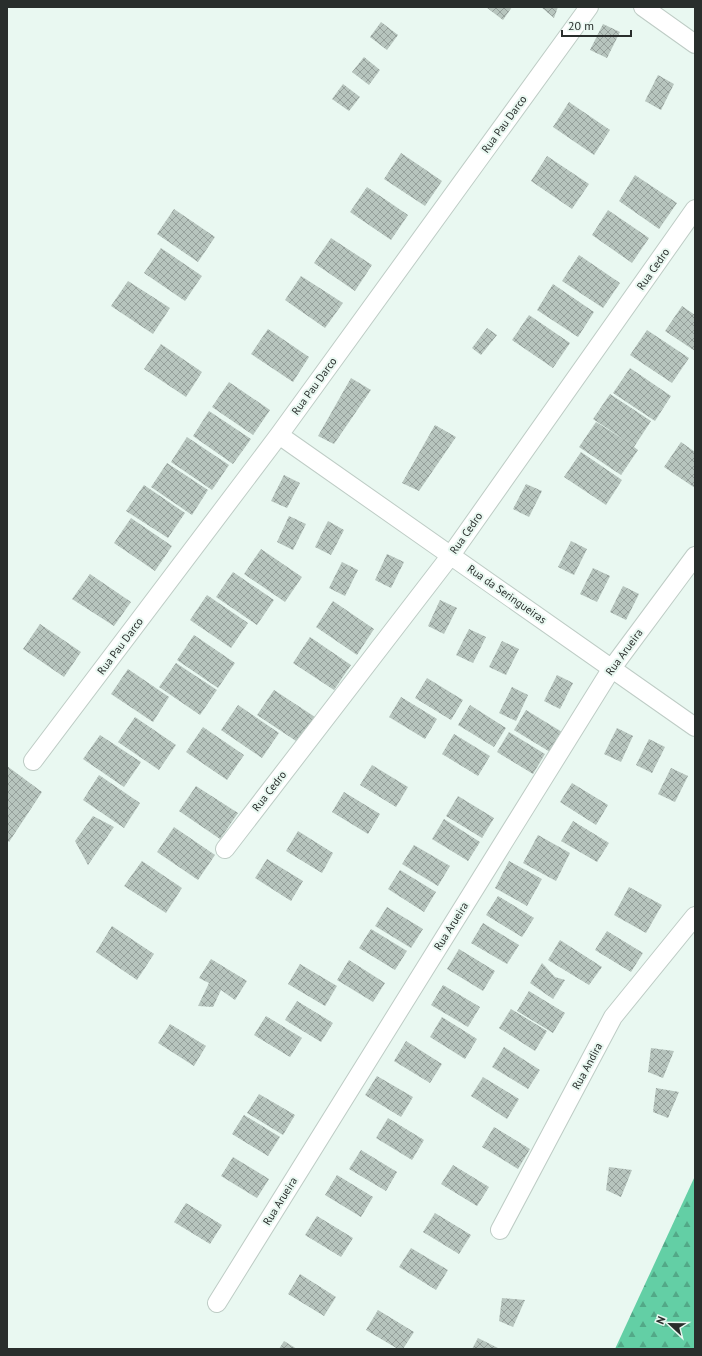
<svg xmlns="http://www.w3.org/2000/svg" width="702" height="1356" font-family="'PT Sans',sans-serif">
	<style>
		.forest { fill: url(#forest-firs) }
		.building { fill: url(#building-cross-hatch) }
		.lines { fill: none; stroke-linecap: round; stroke-linejoin: round }
		.street-casing { stroke: #beccc5; stroke-width: 20 }
		.street { stroke: #fff; stroke-width: 18 }
		.labels { text-anchor: middle; dominant-baseline: central; stroke-width: 4; stroke-linejoin: round; paint-order: stroke }
		.street-label { font-size: 11px; fill: #292e2c; stroke: #e9f8f1 }
	</style>
	<defs>
		<pattern id="forest-firs" width="22" height="20" patternUnits="userSpaceOnUse"><rect width="22" height="20" fill="#63cfa5"/><path d="M5 1l3.5 6h-7zM16 11l3.5 6h-7z" fill="#52a887"/></pattern>
		<pattern id="building-cross-hatch" width="8" height="8" patternUnits="userSpaceOnUse"><rect width="8" height="8" fill="#b7c5be"/><path d="M0 0l8 8M0 8l8-8" fill="none" stroke="#95a09b"/></pattern>
	</defs>
	<rect width="100%" height="100%" fill="#e9f8f1"/>
	<path class="forest" d="M695 1176V1349H615Z"/>
	<path class="building" d="M486 7H512L503 20Z
		M541 7H558L554 18Z
		M381 22 398 35 387 50 370 37Z
		M603 24 620 32 607 58 590 50Z
		M364 57 380 70 369 85 352 72Z
		M658 75 674 84 661 110 645 101Z
		M343 84 360 97 349 111 332 99Z
		M569 102 610 130 594 155 553 127Z
		M401 153 442 181 425 206 384 179Z
		M547 156 589 184 572 209 531 181Z
		M635 175 677 203 659 229 619 201Z
		M367 187 408 215 391 240 350 212Z
		M174 209 215 237 198 262 157 234Z
		M608 210 649 238 632 263 592 235Z
		M331 238 372 265 355 291 314 263Z
		M161 248 202 276 185 301 144 273Z
		M579 255 620 283 603 308 562 281Z
		M301 276 343 303 325 328 285 300Z
		M128 281 170 308 153 334 111 306Z
		M553 284 594 312 578 337 537 310Z
		M682 306 695 315V351L665 331Z
		M529 315 570 343 553 368 512 340Z
		M487 328 497 335 481 355 472 348Z
		M268 329 309 357 293 382 251 354Z
		M647 330 689 358 672 383 630 355Z
		M161 344 202 372 186 397 144 369Z
		M630 368 671 396 655 421 613 393Z
		M351 378 371 390 334 444 318 436Z
		M229 382 270 410 253 435 212 407Z
		M610 394 651 421 634 447 638 450 621 475 579 447 596 422 631 444 593 419Z
		M209 411 251 439 233 464 193 436Z
		M435 425 456 437 419 491 402 483Z
		M187 437 229 465 212 490 171 462Z
		M681 442 695 452V488L664 467Z
		M581 452 622 480 606 505 564 477Z
		M167 463 208 490 192 515 151 487Z
		M284 475 300 483 287 508 271 501Z
		M526 484 542 491 529 517 513 509Z
		M144 485 185 513 168 538 126 511Z
		M289 516 306 524 293 550 277 542Z
		M131 518 172 546 155 571 114 543Z
		M328 521 344 530 331 555 315 547Z
		M571 541 587 549 574 575 558 567Z
		M261 549 302 577 285 602 244 574Z
		M387 554 404 562 391 588 375 580Z
		M342 562 358 570 345 596 329 588Z
		M593 568 610 576 597 602 580 594Z
		M233 572 274 600 257 625 216 597Z
		M90 574 131 602 114 626 72 599Z
		M623 586 639 594 626 620 610 612Z
		M207 595 248 623 231 648 190 620Z
		M440 600 457 608 444 634 428 626Z
		M333 601 374 629 357 655 316 627Z
		M40 624 81 652 64 677 23 649Z
		M469 629 486 637 473 663 456 655Z
		M194 635 235 663 218 688 177 660Z
		M310 637 351 665 334 690 293 663Z
		M502 641 519 649 506 675 489 667Z
		M176 663 217 690 200 715 159 687Z
		M128 669 169 697 153 722 111 694Z
		M557 675 573 683 560 709 544 701Z
		M427 678 463 700 451 720 415 698Z
		M512 687 528 695 516 721 499 713Z
		M274 690 315 717 299 743 257 715Z
		M401 697 437 719 425 739 389 717Z
		M238 705 279 733 262 758 221 730Z
		M470 705 506 728 494 747 458 725Z
		M526 710 562 732 550 752 514 730Z
		M135 717 176 745 159 770 118 742Z
		M203 727 244 755 227 780 186 752Z
		M617 728 633 736 621 762 604 754Z
		M509 732 545 754 533 774 497 752Z
		M454 734 490 756 478 776 442 754Z
		M100 735 141 762 124 787 83 759Z
		M649 739 665 747 652 773 636 765Z
		M372 765 408 787 396 807 360 785Z
		M7 766 42 792 9 842 7 840Z
		M671 768 688 776 675 802 658 794Z
		M99 775 140 803 124 828 83 800Z
		M572 783 608 805 596 825 560 802Z
		M196 786 238 813 220 839 179 811Z
		M344 792 380 814 368 834 332 812Z
		M458 796 494 818 482 838 446 816Z
		M93 816 114 827 88 865 75 841Z
		M444 819 480 842 468 861 432 839Z
		M573 821 609 843 597 862 561 841Z
		M174 827 215 855 198 880 157 852Z
		M298 831 333 853 322 873 286 851Z
		M538 835 570 853 556 881 523 863Z
		M414 845 450 866 438 886 402 864Z
		M267 859 303 881 291 901 255 878Z
		M142 861 182 888 166 913 124 886Z
		M509 861 542 879 527 906 495 888Z
		M400 870 436 892 424 912 388 889Z
		M629 887 662 905 646 933 614 915Z
		M498 896 534 918 522 937 486 915Z
		M387 907 423 929 411 948 375 926Z
		M483 923 519 945 507 964 471 943Z
		M112 926 154 954 137 980 96 952Z
		M371 929 407 951 395 970 359 948Z
		M607 931 643 953 631 972 595 950Z
		M560 940 602 967 589 985 548 960Z
		M459 949 495 971 483 991 447 969Z
		M211 959 247 981 235 1000 221 990 213 1007 198 1006 209 983 199 978Z
		M349 960 385 983 373 1002 337 980Z
		M542 963 555 977 565 980 553 999 530 983Z
		M300 964 337 986 325 1006 288 984Z
		M443 985 480 1007 468 1027 431 1005Z
		M529 991 565 1013 553 1033 517 1011Z
		M297 1001 333 1023 321 1042 285 1020Z
		M511 1009 547 1031 535 1051 499 1028Z
		M266 1016 302 1038 290 1057 254 1035Z
		M442 1017 477 1039 465 1059 430 1037Z
		M170 1024 206 1046 194 1066 158 1043Z
		M406 1041 442 1064 430 1083 394 1061Z
		M504 1047 540 1070 528 1089 492 1067Z
		M651 1048 674 1051 663 1078 648 1072Z
		M377 1076 413 1097 401 1117 365 1095Z
		M483 1077 519 1099 507 1119 471 1096Z
		M656 1088 679 1092 668 1118 653 1112Z
		M259 1094 295 1115 283 1135 247 1113Z
		M244 1115 280 1137 268 1156 232 1134Z
		M388 1118 424 1140 412 1160 376 1138Z
		M494 1127 530 1149 518 1169 482 1147Z
		M361 1150 397 1172 386 1191 349 1169Z
		M233 1157 269 1179 257 1198 221 1176Z
		M453 1165 489 1187 477 1206 441 1184Z
		M609 1167 632 1170 621 1197 606 1190Z
		M337 1175 373 1197 361 1217 325 1195Z
		M186 1203 222 1225 210 1244 174 1222Z
		M435 1213 471 1235 459 1254 423 1232Z
		M317 1216 353 1238 341 1257 305 1235Z
		M411 1248 448 1270 436 1290 399 1267Z
		M300 1274 336 1297 324 1316 288 1294Z
		M502 1298 525 1300 513 1327 499 1321Z
		M378 1310 414 1332 403 1349H398L366 1330Z
		M478 1338 500 1349H472Z
		M284 1341 297 1349H279Z"/>
	<g class="lines">
		<defs>
			<path id="street" d="M643 7 695 44
				M279 435 695 727
				M33 761 279 435 589 7
				M225 849 451 555 695 209
				M500 1230 613 1017 695 916
				M217 1303 612 668 695 556"/>
		</defs>
		<use href="#street" class="street-casing"/>
		<use href="#street" class="street"/>
	</g>
	<g class="labels">
		<g class="street-label">
			<text transform="translate(504 124) rotate(-54)">Rua Pau Darco</text>
			<text transform="translate(653 269) rotate(-55)">Rua Cedro</text>
			<text transform="translate(314 386) rotate(-54)">Rua Pau Darco</text>
			<text transform="translate(466 533) rotate(-55)">Rua Cedro</text>
			<text transform="translate(507 594) rotate(35)">Rua da Seringueiras</text>
			<text transform="translate(120 646) rotate(-53)">Rua Pau Darco</text>
			<text transform="translate(624 652) rotate(-54)">Rua Arueira</text>
			<text transform="translate(269 791) rotate(-52)">Rua Cedro</text>
			<text transform="translate(451 926) rotate(-58)">Rua Arueira</text>
			<text transform="translate(587 1066) rotate(-62)">Rua Andira</text>
			<text transform="translate(280 1201) rotate(-58)">Rua Arueira</text>
		</g>
	</g>
	<rect width="702" height="1356" fill="none" stroke="#292e2c" stroke-width="16"/>
	<g transform="translate(670 1324) rotate(292)" stroke="#e9f8f1" stroke-width="3" paint-order="stroke">
	<path d="M0-3L7 15L0 10L-7 15Z" fill="#292e2c"/>
	<text y="-6" font-size="11" font-weight="bold" text-anchor="middle" fill="#292e2c">N</text>
	</g>
	<path d="M562 30v6h69v-6" fill="none" stroke="#292e2c" stroke-width="2"/>
	<text x="568" y="30" font-size="12" fill="#292e2c" stroke="#e9f8f1" stroke-width="3" paint-order="stroke">20 m</text>
</svg>
